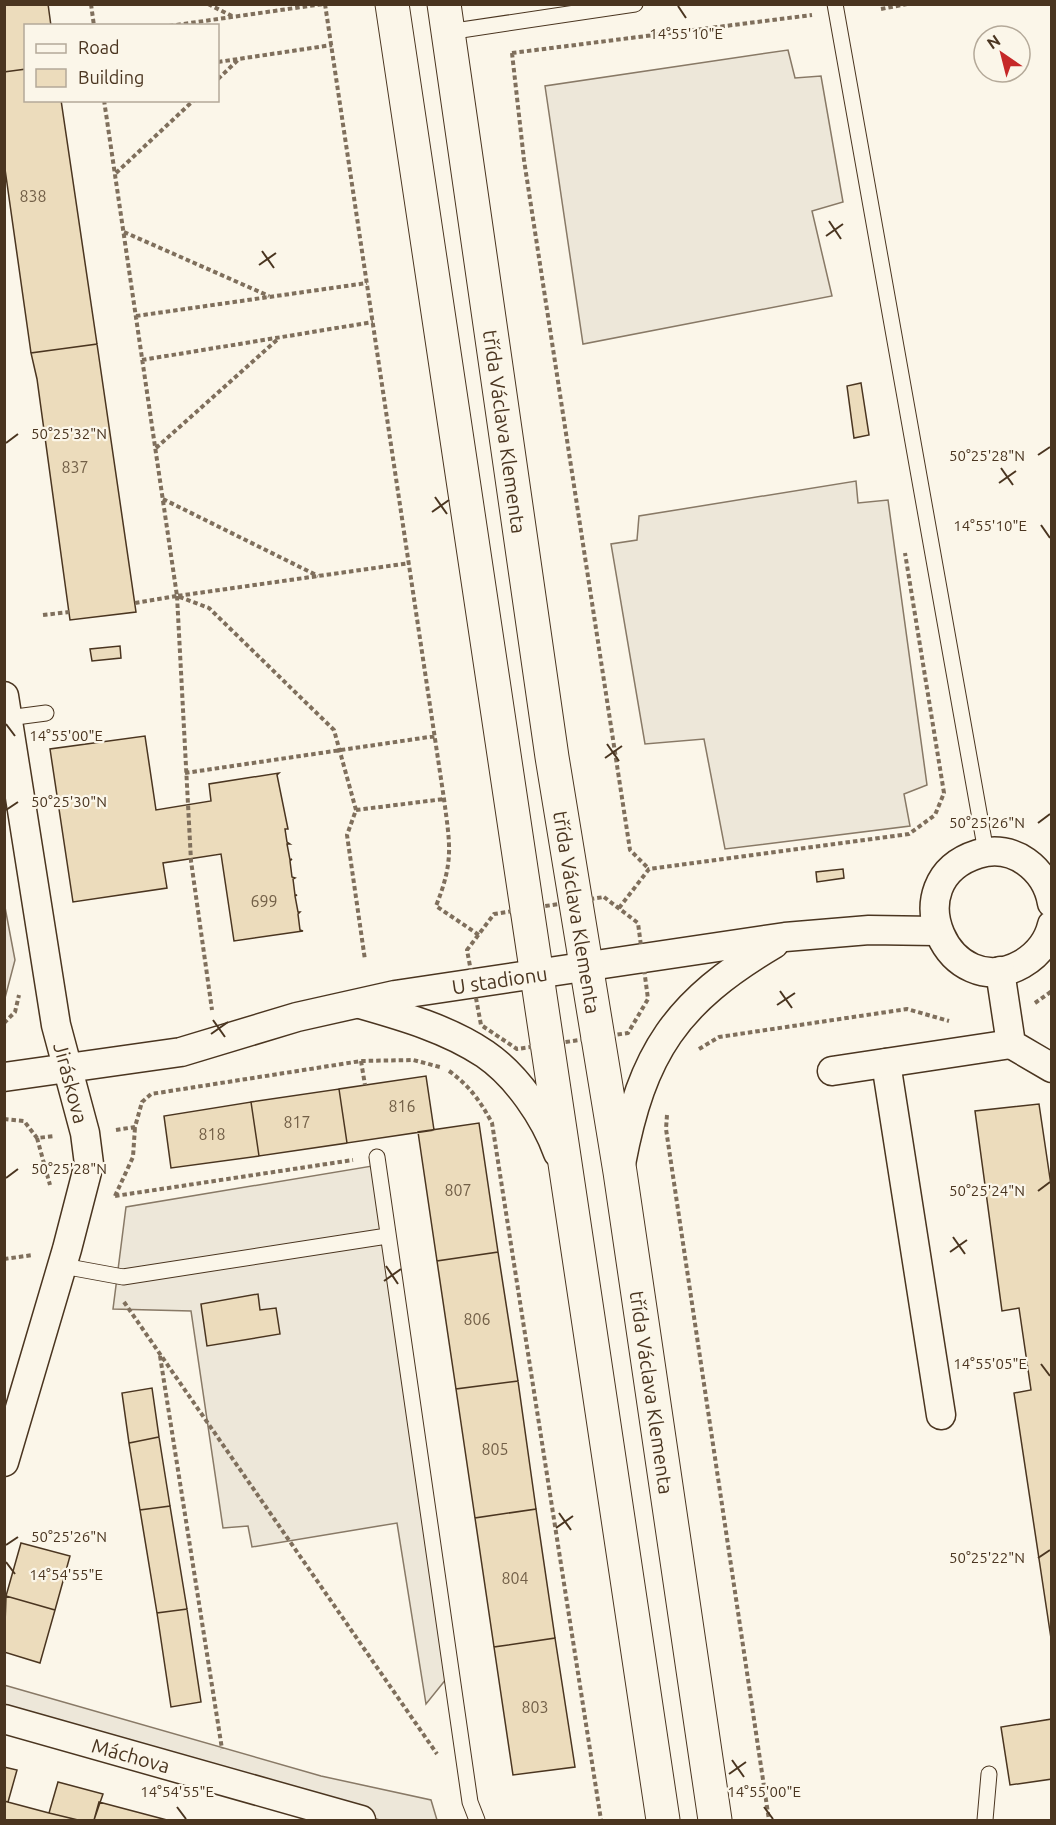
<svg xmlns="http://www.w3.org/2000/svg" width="1056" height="1825" font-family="Ubuntu,sans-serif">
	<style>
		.green { fill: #ede6d9; stroke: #887966; stroke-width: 1.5 }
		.parking { fill: #ede7d9; stroke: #887966; stroke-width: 1.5 }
		.building { fill: #ecdcbc; stroke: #4a3520; stroke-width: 1.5 }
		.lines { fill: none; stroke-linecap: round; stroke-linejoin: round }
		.service-casing { stroke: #4a3520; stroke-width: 17 }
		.minor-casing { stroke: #4a3520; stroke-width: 31 }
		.tertiary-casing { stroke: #4a3520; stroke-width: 35 }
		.path { stroke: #7f6f5c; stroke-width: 4; stroke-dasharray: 4.5 3; stroke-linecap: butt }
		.service { stroke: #fbf6e9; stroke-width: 15 }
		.minor { stroke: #fbf6e9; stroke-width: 28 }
		.tertiary { stroke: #fbf6e9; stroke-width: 33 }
		.ticks { fill: none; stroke: #4a3520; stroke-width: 2 }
		.labels { text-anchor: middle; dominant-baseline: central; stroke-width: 4.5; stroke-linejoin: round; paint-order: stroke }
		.number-label { font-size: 16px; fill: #725f47 }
		.street-label { font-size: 20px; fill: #4a3520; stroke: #fbf6e9 }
		.ticks-label { font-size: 15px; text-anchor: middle; fill: #4a3520; stroke: #fbf6e9; stroke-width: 4.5; stroke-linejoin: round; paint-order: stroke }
	</style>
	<rect width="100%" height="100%" fill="#fbf6e9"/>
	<path class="green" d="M4 902 15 960 5 998H4Z"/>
	<path class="parking" d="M788 50 795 78 821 76 843 202 812 211 832 296 583 344 545 86Z
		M856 481 858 503 888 500 927 785 904 794 910 826 725 849 704 739 645 744 611 544 637 540 639 516Z
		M378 1165 451 1673 426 1704 397 1523 252 1547 248 1526 223 1528 191 1311 113 1309 126 1207Z
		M4 1685 321 1776 431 1800 437 1820H380L5 1719Z"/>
	<path class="building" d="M4 4H48L51 26H26V69L4 72Z
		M26 69V100H61L97 344 31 353 4 162V72Z
		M97 344 136 612 70 620 37 379 31 353Z
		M861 383 869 435 854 438 847 386Z
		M120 646 121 658 92 661 90 649Z
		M145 736 156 810 211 801 209 784 279 773 277 775 288 829H285L287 842 290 844H287L290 860 292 859 290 861 292 877 295 878 293 879 295 895H297L295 896 298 912H300L298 914 300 930 303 931 234 941 221 854 163 863 167 888 73 902 50 749Z
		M843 869 844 878 817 882 816 872Z
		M426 1076 434 1130 347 1143 339 1089Z
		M339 1089 347 1143 259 1156 251 1102Z
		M251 1102 259 1156 171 1168 164 1116Z
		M1039 1104 1052 1192V1645L1014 1393 1031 1390 1019 1308 1002 1311 975 1111Z
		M479 1123 498 1252 437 1261 418 1132Z
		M498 1252 518 1381 456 1389 437 1261Z
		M258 1294 260 1310 276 1308 280 1334 207 1346 201 1304Z
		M518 1381 536 1509 475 1518 456 1389Z
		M152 1388 159 1437 129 1443 122 1393Z
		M159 1437 170 1506 140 1510 129 1443Z
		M170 1506 187 1609 157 1613 140 1510Z
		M536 1509 555 1638 494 1647 475 1518Z
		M21 1543 70 1556 55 1610 6 1596Z
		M6 1596 55 1610 40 1663 4 1652Z
		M187 1609 201 1702 171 1707 157 1613Z
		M555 1638 575 1767 513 1775 494 1647Z
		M1052 1719V1779L1010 1785 1001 1727Z
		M4 1767 17 1770 8 1802 4 1801Z
		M58 1782 103 1794 94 1820H78L49 1813Z
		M4 1801 49 1813 78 1820H4Z
		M99 1802 167 1820H94Z"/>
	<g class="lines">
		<defs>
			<path id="service" d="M835 4 986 852
				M448 32 635 4
				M8 718 46 713
				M377 1157 470 1802 477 1820
				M63 1266 123 1277 387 1236
				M985 1820 989 1774"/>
			<g id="minor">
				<path id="s1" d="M4 696 56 1025 85 1133 89 1164 67 1249 4 1462"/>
				<path d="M1052 903C1046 869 1013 843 978 854 892 881 949 1005 1022 964 1037 955 1048 942 1052 925"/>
				<path d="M1000 971 1011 1044 1052 1068"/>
				<path d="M360 1004C402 1016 448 1029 485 1054 517 1076 545 1117 558 1153"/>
				<path d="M886 1063 941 1415"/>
				<path d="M832 1071 1011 1044"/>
				<path id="s2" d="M4 1077 181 1052 297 1017 395 995 785 937 869 930 936 931"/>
				<path d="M621 1164C642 1052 676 1002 774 944"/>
				<path id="s3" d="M4 1719 361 1820"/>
			</g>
			<g id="tertiary">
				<path d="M392 4 663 1820"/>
				<path id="s4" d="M444 4 552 757 620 1172 715 1820"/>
			</g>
		</defs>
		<use href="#service" class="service-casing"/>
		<use href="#minor" class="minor-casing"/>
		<use href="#tertiary" class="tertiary-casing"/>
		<path class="path" d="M91 4 94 26
			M208 4 232 16
			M325 4 444 799C450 845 454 861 436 906L479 935
			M881 9 907 4
			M169 26 323 4
			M512 53 812 15
			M512 53 524 160 630 850 649 869
			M218 62 332 45
			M218 79 239 59
			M104 100 177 596 410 563
			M116 173 194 100
			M124 232 269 296
			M136 316 367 283
			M142 360 373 322
			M156 448 278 339
			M163 499 318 576
			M177 596 191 861 212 1010
			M135 603 177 596 209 608 334 730 356 810 347 835 365 960
			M43 615 69 612
			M185 773 436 736
			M356 810 444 799
			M604 897 638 923 648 999 628 1033 517 1049 481 1025 467 950 494 914Z
			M619 908 649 869 909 834 935 815 944 793 905 553
			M1035 1003 1052 991
			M4 1023 15 1012 19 995
			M699 1049 719 1037 907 1009 949 1021
			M361 1061 365 1085
			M449 1071C469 1085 481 1102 492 1123L601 1820
			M667 1115 666 1129 769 1820
			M4 1119 24 1121 37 1138 55 1136
			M116 1130 135 1127 142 1102 151 1094 361 1061 413 1060 440 1067
			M37 1138 50 1185
			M115 1196 353 1160
			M115 1196 133 1157 135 1127
			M4 1259 33 1255
			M124 1302 437 1754
			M160 1356 222 1749"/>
		<use href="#service" class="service"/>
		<use href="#minor" class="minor"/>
		<use href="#tertiary" class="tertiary"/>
	</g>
	<path class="ticks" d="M678 6 686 18M829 221 841 239M826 236 843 224M262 251 274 268M259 265 276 253M6 443 18 434M1038 455 1050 447M1001 468 1013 485M999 483 1016 471M435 497 447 514M432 512 449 500M1041 525 1050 538M6 724 15 736M607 744 619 761M605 758 622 746M6 810 18 802M1038 823 1050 814M780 991 792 1008M777 1005 795 993M213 1020 225 1037M211 1034 228 1022M6 1178 18 1169M1038 1191 1050 1182M953 1237 965 1254M950 1252 967 1240M386 1266 398 1284M384 1281 401 1269M1041 1364 1050 1376M559 1513 571 1530M556 1528 573 1516M6 1545 18 1537M1038 1558 1050 1550M6 1562 15 1574M732 1760 744 1777M729 1774 746 1762M177 1807 186 1819M764 1807 773 1819"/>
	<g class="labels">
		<g class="number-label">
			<text x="33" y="196">838</text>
			<text x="75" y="467">837</text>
			<text x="264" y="901">699</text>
			<text x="402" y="1106">816</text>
			<text x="297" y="1122">817</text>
			<text x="212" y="1134">818</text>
			<text x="458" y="1190">807</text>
			<text x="477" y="1319">806</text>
			<text x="495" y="1449">805</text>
			<text x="515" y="1578">804</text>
			<text x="535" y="1707">803</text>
		</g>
		<g class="street-label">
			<text stroke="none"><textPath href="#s4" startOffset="432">třída Václava Klementa</textPath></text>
			<text stroke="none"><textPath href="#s4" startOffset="918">třída Václava Klementa</textPath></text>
			<text stroke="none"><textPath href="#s2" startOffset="506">U stadionu</textPath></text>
			<text stroke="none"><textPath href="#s1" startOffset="393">Jiráskova</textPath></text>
			<text stroke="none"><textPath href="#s4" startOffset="1404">třída Václava Klementa</textPath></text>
			<text stroke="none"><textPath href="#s3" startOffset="132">Máchova</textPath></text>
		</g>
	</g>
	<g class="ticks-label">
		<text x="686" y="39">14°55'10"E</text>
		<text x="69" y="439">50°25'32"N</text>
		<text x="987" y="461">50°25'28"N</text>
		<text x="990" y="531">14°55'10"E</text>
		<text x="66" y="741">14°55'00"E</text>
		<text x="69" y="807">50°25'30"N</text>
		<text x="987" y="828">50°25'26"N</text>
		<text x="69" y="1174">50°25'28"N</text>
		<text x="987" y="1196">50°25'24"N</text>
		<text x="990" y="1369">14°55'05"E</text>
		<text x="69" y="1542">50°25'26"N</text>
		<text x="987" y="1563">50°25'22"N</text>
		<text x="66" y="1580">14°54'55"E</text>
		<text x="177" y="1797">14°54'55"E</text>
		<text x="764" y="1797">14°55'00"E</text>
	</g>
	<rect width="1056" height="1825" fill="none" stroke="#4a3520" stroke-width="12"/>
	<rect x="24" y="24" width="195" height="78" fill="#fbf6e9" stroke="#b4a999" stroke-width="1.5"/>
	<rect x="36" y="44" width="30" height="9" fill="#fbf6e9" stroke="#b4a999" stroke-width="1.5"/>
	<text x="78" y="54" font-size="18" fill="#4a3520">Road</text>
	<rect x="36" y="69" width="30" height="18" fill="#ecdcbc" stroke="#b4a999" stroke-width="1.5"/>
	<text x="78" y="84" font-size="18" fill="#4a3520">Building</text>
	<g transform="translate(1002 54) rotate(325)"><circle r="28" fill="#fbf6e9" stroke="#b4a999" stroke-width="1.5"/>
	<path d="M0-4.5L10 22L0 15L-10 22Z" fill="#c62828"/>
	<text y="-9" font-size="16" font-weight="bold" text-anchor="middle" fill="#4a3520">N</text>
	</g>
</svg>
